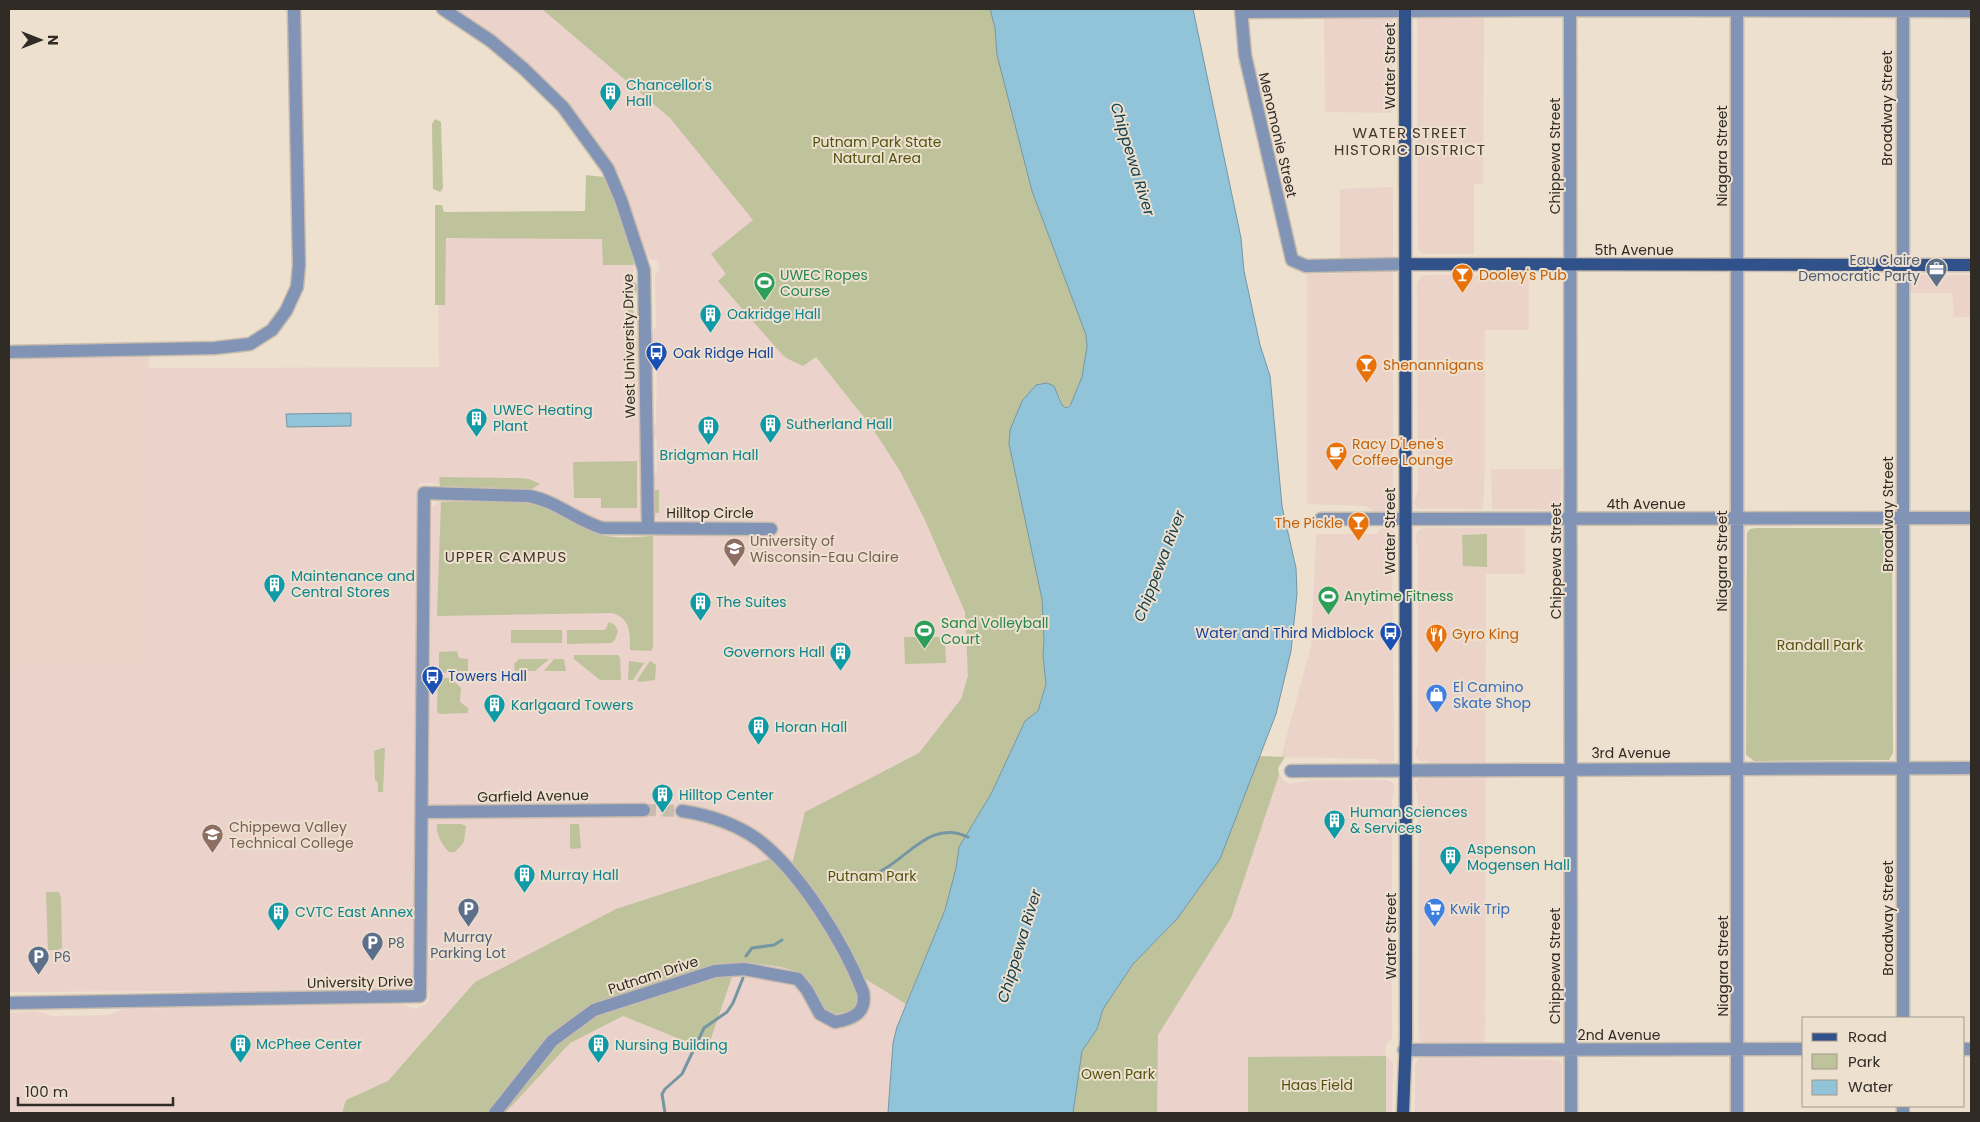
<svg xmlns="http://www.w3.org/2000/svg" width="1980" height="1122" font-family="Poppins,sans-serif">
	<style>
		.commercial { fill: #ebd3c9 }
		.education { fill: #ebd2cb }
		.green { fill: #bec39c }
		.water { fill: #92c4d9; stroke: #7596a3 }
		.lines { fill: none; stroke-linecap: round; stroke-linejoin: round }
		.stream { stroke: #7596a3; stroke-width: 3 }
		.minor-tunnel { stroke: #c8bcad; stroke-width: 12; stroke-dasharray: 12 6; stroke-linecap: butt }
		.minor-casing { stroke: #c8bcad; stroke-width: 15 }
		.major-casing { stroke: #c8bcad; stroke-width: 15 }
		.minor { stroke: #8194b5; stroke-width: 12 }
		.major { stroke: #31518a; stroke-width: 12 }
		.labels { text-anchor: middle; dominant-baseline: central; stroke-width: 4; stroke-linejoin: round; paint-order: stroke }
		.street-label { font-size: 14px; fill: #312b25; stroke: #eee0cf }
		.culture-label { font-size: 14px; fill: #0d838f; stroke: #eee0cf; text-anchor: start }
		.park-label { font-size: 14px; fill: #50550e; stroke: #eee0cf }
		.service-label { font-size: 14px; fill: #4e5e75; stroke: #eee0cf; text-anchor: start }
		.leisure-label { font-size: 14px; fill: #27864d; stroke: #eee0cf; text-anchor: start }
		.food-label { font-size: 14px; fill: #c56008; stroke: #eee0cf; text-anchor: start }
		.transit-label { font-size: 14px; fill: #164399; stroke: #eee0cf; text-anchor: start }
		.education-label { font-size: 14px; fill: #785e54; stroke: #eee0cf; text-anchor: start }
		.shop-label { font-size: 14px; fill: #366cbe; stroke: #eee0cf; text-anchor: start }
		.neighbourhood-label { font-size: 15px; letter-spacing: 1px; fill: #42372a; stroke: #eee0cf }
		.water-label { font-size: 15px; font-style: italic; fill: #14404f; stroke: #eee0cf }
	</style>
	<rect width="100%" height="100%" fill="#eee0cf"/>
	<path class="commercial" d="M1324 9H1392V113L1325 112Z
		M1417 9H1484L1483 183 1474 184V254H1422L1418 249Z
		M1393 187V495L1395 507 1388 512 1373 511 1366 506 1307 504V274H1340V189Z
		M1427 275H1529V330H1485V471L1483 509H1422L1417 508 1414 503 1418 490 1417 283 1421 277Z
		M1919 275H1970V317H1954L1952 293H1910V280Z
		M149 355 151 668 9 669V357Z
		M1491 469H1562L1560 507 1552 510 1492 509Z
		M1390 527 1396 536 1392 544 1394 761 1382 765 1376 759 1281 757 1311 646 1316 534H1376L1381 528Z
		M1428 528H1525V574H1486L1485 1045 1428 1044 1419 1040 1418 799 1415 783 1419 778 1429 777V762L1420 761 1415 754 1418 744V548L1415 535 1420 529Z"/>
	<path class="education" d="M453 9H990L1042 599 945 910 897 1028 893 1043 888 1113H9V1013L37 1011 51 1016 107 1015 125 1009 402 1004 414 1009 427 1004 430 998 428 986 432 507 441 500H517L546 507 596 534 621 537 674 535 673 522H659L653 513 652 479 657 472V440L652 434V429L656 423 657 355 652 348 651 333 656 326 655 276 660 269 656 260H651L646 254 620 175 607 160 587 130Z
		M438 220 627 234 634 262 632 283 637 286V292L633 300 634 333 641 343 642 515 638 522H607L591 516 554 496 531 489 440 486 435 483H419L416 985 409 990 213 994 183 991 9 992V669L151 668 149 368 439 367Z
		M1258 756 1285 757 1280 764 1278 772 1283 780 1289 784 1311 780H1387L1395 784 1392 799V1039L1386 1045 1385 1054 1393 1063 1392 1113H1073L1177 919 1220 859Z
		M1425 1056 1558 1060 1562 1065V1113H1415V1065L1419 1058Z"/>
	<path class="green" d="M542 9H990L995 28 997 55 1032 191 1086 335 1087 347 1082 377 1073 402 1065 408 1062 405 1059 395 1009 444 1042 599 1044 640 1043 656 1046 684 1038 711 1025 721 991 794 959 847 956 868 945 910 906 1004 864 978 852 980 858 996 855 1010 830 1015C820 1006 818 993 810 982 799 965 756 964 737 962L707 1050 623 1016 570 1043 505 1113H342L346 1100 388 1081 475 982 616 909 776 857 790 872 805 812 919 753 961 699 968 676 965 612 924 518 900 471 871 426 816 357 803 366 786 358 778 350 718 281 726 274 711 254 753 220 670 118Z
		M435 119 441 122 443 188 440 192 433 189 432 124Z
		M586 175 604 177 616 201 634 262 633 265H603L602 239 446 238 445 305H435V205H442L444 212 585 211Z
		M631 281 636 283 638 289 633 296 634 335 628 333 627 285Z
		M637 461V508H601V498H574L573 462Z
		M439 477 516 478 529 479 540 484 532 489 440 486Z
		M653 490H659V513H653Z
		M441 502C473 502 509 498 540 506 561 512 576 526 595 533 613 540 635 537 653 536V648L651 651 630 650C630 634 631 618 612 613L437 616Z
		M1756 528H1883L1892 533 1893 753 1889 760 1754 761 1746 755 1747 533 1750 529Z
		M1487 534V567L1463 566 1462 535Z
		M609 622 615 625 618 631 615 640 611 643 567 644V630H605Z
		M511 630H562V643H511Z
		M904 637H945L946 663 905 664Z
		M457 651 459 658 468 659V671L441 673 439 671V652Z
		M574 655H618L620 658 621 680H600L574 659Z
		M519 659H549L535 671H515L514 664Z
		M554 659H564L566 671H544Z
		M629 661 644 663 633 680H628Z
		M650 661 656 665 655 680 639 682 637 680Z
		M441 678H451L461 688 460 702 468 708V713L440 714 437 712 438 680Z
		M382 748H385L383 792H378V783L375 780 374 751Z
		M1258 756 1285 757 1278 768 1279 775 1231 918 1158 1035 1157 1113H1073L1082 1051 1097 1029 1103 1009 1133 964 1177 919 1220 859Z
		M437 824H461L466 826 464 842 455 852H449C442 845 436 835 437 824Z
		M570 824H579L581 848 572 849 570 847Z
		M46 892H59L61 898 62 948 58 950H48Z
		M1386 1056V1113H1248V1057Z"/>
	<path class="water" d="M990 9H1193L1241 238 1244 271 1260 345 1270 376 1282 506 1296 568 1297 594 1291 651 1276 714 1220 859 1177 919 1133 964 1103 1009 1097 1029 1082 1051 1073 1113H888L893 1043 897 1027 945 910 956 868 959 847 991 794 1025 721 1038 711 1046 684 1043 656 1044 640 1042 599 1009 444 1010 430 1022 401 1036 385 1047 383 1054 386 1062 405 1065 408 1070 406 1082 377 1087 347 1086 335 1032 191 997 55 995 28Z
		M351 413V426L287 427 286 414Z"/>
	<g class="lines">
		<path class="stream" d="M845 879C855 875 869 877 879 872 908 858 931 819 968 837
			M746 956 752 948 774 945 782 940
			M665 1113 662 1094 665 1089 682 1074 704 1028 727 1012 733 1003 743 978"/>
		<path class="minor-tunnel" d="M644 810 682 811"/>
		<defs>
			<path id="minor" d="M443 9 491 41 524 69 563 107 608 169 621 200 644 270 648 528
				M1241 9 1245 55 1292 260 1306 266 1405 264
				M1570 9 1571 1113
				M1737 9V1113
				M1903 9V1018
				M1241 12 1570 10 1971 11
				M9 352 215 348 250 344 272 330 286 311 297 287 299 265 294 9
				M1321 519 1971 518
				M1291 771 1971 768
				M423 812 644 810
				M9 1003 420 996 424 493 529 496C556 501 576 520 602 528L771 529
				M1964 1049H1971
				M1404 1050 1804 1049
				M495 1113 552 1041 594 1010 715 971 744 969 798 979 807 990 820 1014 835 1022C853 1019 867 1013 863 992 844 943 799 870 757 839 734 823 709 815 682 811
				M1903 1113V1106"/>
			<path id="major" d="M1405 264 1971 265
				M1403 1113 1406 1037 1405 9"/>
		</defs>
		<use href="#minor" class="minor-casing"/>
		<use href="#major" class="major-casing"/>
		<use href="#minor" class="minor"/>
		<use href="#major" class="major"/>
	</g>
	<defs>
		<symbol id="building-pin" viewBox="-11 -11 22 30"><path d="M0 17L-7.5 6A9.5 9.5 0 1 1 7.5 6Z" fill="#0f9aa8" stroke="#eee0cf"/><path d="M-4-6H4V6H1V3H-1V6H-4ZM-2.5-4.3h1.7v1.8h-1.7ZM.8-4.3h1.7v1.8H.8ZM-2.5-1h1.7V.8h-1.7ZM.8-1h1.7V.8H.8Z" fill="#fff"/></symbol>
		<symbol id="office-pin" viewBox="-11 -11 22 30"><path d="M0 17L-7.5 6A9.5 9.5 0 1 1 7.5 6Z" fill="#5c6f8a" stroke="#eee0cf"/><path d="M-6-3h4V-5.5h4V-3h4V5H-6ZM-1-4.5V-3h2v-1.5ZM-6 0V1H6V0Z" fill="#fff"/></symbol>
		<symbol id="bar-pin" viewBox="-11 -11 22 30"><path d="M0 17L-7.5 6A9.5 9.5 0 1 1 7.5 6Z" fill="#e8710a" stroke="#eee0cf"/><path d="M-6-5H6L.8 .8V4.5H3.5V6h-7V4.5H-.8V.8Z" fill="#fff"/></symbol>
		<symbol id="stadium-pin" viewBox="-11 -11 22 30"><path d="M0 17L-7.5 6A9.5 9.5 0 1 1 7.5 6Z" fill="#2e9e5b" stroke="#eee0cf"/><path d="M0-5a6.5 5 0 1 0 0 10a6.5 5 0 1 0 0-10ZM-3.5-1.8h7v3.6h-7Z" fill="#fff"/></symbol>
		<symbol id="bus-pin" viewBox="-11 -11 22 30"><path d="M0 17L-7.5 6A9.5 9.5 0 1 1 7.5 6Z" fill="#1a4fb4" stroke="#eee0cf"/><path d="M-5-6H5V4H4V6H2V4H-2V6H-4V4H-5ZM-3.5-4V0h7V-4ZM-3.5 1.2v1.5H-2V1.2ZM2 1.2v1.5H3.5V1.2Z" fill="#fff"/></symbol>
		<symbol id="cafe-pin" viewBox="-11 -11 22 30"><path d="M0 17L-7.5 6A9.5 9.5 0 1 1 7.5 6Z" fill="#e8710a" stroke="#eee0cf"/><path d="M-5.5-4.5H6V0H3Q3 3.5 0 3.5H-2.5Q-5.5 3.5-5.5 0ZM3-3.2v2h1.7v-2ZM-6 4.5H4V6H-6Z" fill="#fff"/></symbol>
		<symbol id="university-pin" viewBox="-11 -11 22 30"><path d="M0 17L-7.5 6A9.5 9.5 0 1 1 7.5 6Z" fill="#8d6e63" stroke="#eee0cf"/><path d="M0-5L7-2L0 1L-7-2ZM-4 1L0 2.5L4 1V4Q0 6-4 4Z" fill="#fff"/></symbol>
		<symbol id="restaurant-pin" viewBox="-11 -11 22 30"><path d="M0 17L-7.5 6A9.5 9.5 0 1 1 7.5 6Z" fill="#e8710a" stroke="#eee0cf"/><path d="M-5-6h1v4h1v-4h1v4h1v-4h1v5L-1.5 .5V6h-2V.5L-5-1ZM5-6V6H3V1.5H1.5Q1.5-4 5-6Z" fill="#fff"/></symbol>
		<symbol id="shop-pin" viewBox="-11 -11 22 30"><path d="M0 17L-7.5 6A9.5 9.5 0 1 1 7.5 6Z" fill="#3f7fe0" stroke="#eee0cf"/><path d="M-5-2.5h2.3a2.7 3.5 0 0 1 5.4 0H5L5.5 6h-11ZM-1.5-2.5h3a1.5 2.3 0 0 0-3 0Z" fill="#fff"/></symbol>
		<symbol id="parking-pin" viewBox="-11 -11 22 30"><path d="M0 17L-7.5 6A9.5 9.5 0 1 1 7.5 6Z" fill="#5c6f8a" stroke="#eee0cf"/><path d="M-3.5-5.5H1a3.5 3.5 0 0 1 0 7H-1V5.5H-3.5ZM-1-3.4V-.6H.8a1.4 1.4 0 0 0 0-2.8Z" fill="#fff"/></symbol>
		<symbol id="supermarket-pin" viewBox="-11 -11 22 30"><path d="M0 17L-7.5 6A9.5 9.5 0 1 1 7.5 6Z" fill="#3f7fe0" stroke="#eee0cf"/><path d="M-6-5.5h2.5l.6 2H6L4.5 2H-2.5L-4.4-4H-6ZM-1.5 3.2a1.3 1.3 0 1 0 .1 0ZM3 3.2a1.3 1.3 0 1 0 .1 0Z" fill="#fff"/></symbol>
	</defs>
	<g fill-rule="evenodd">
		<use href="#building-pin" x="598" y="80" width="25" height="34"/>
		<use href="#office-pin" x="1924" y="256" width="25" height="34"/>
		<use href="#bar-pin" x="1450" y="262" width="25" height="34"/>
		<use href="#stadium-pin" x="752" y="270" width="25" height="34"/>
		<use href="#building-pin" x="698" y="302" width="25" height="34"/>
		<use href="#bus-pin" x="644" y="340" width="25" height="34"/>
		<use href="#bar-pin" x="1354" y="352" width="25" height="34"/>
		<use href="#building-pin" x="464" y="406" width="25" height="34"/>
		<use href="#building-pin" x="758" y="412" width="25" height="34"/>
		<use href="#building-pin" x="696" y="414" width="25" height="34"/>
		<use href="#cafe-pin" x="1324" y="440" width="25" height="34"/>
		<use href="#bar-pin" x="1346" y="510" width="25" height="34"/>
		<use href="#university-pin" x="722" y="536" width="25" height="34"/>
		<use href="#building-pin" x="262" y="572" width="25" height="34"/>
		<use href="#stadium-pin" x="1316" y="584" width="25" height="34"/>
		<use href="#building-pin" x="688" y="590" width="25" height="34"/>
		<use href="#stadium-pin" x="912" y="618" width="25" height="34"/>
		<use href="#bus-pin" x="1378" y="620" width="25" height="34"/>
		<use href="#restaurant-pin" x="1424" y="622" width="25" height="34"/>
		<use href="#building-pin" x="828" y="640" width="25" height="34"/>
		<use href="#bus-pin" x="420" y="664" width="25" height="34"/>
		<use href="#shop-pin" x="1424" y="682" width="25" height="34"/>
		<use href="#building-pin" x="482" y="692" width="25" height="34"/>
		<use href="#building-pin" x="746" y="714" width="25" height="34"/>
		<use href="#building-pin" x="650" y="782" width="25" height="34"/>
		<use href="#building-pin" x="1322" y="808" width="25" height="34"/>
		<use href="#university-pin" x="200" y="822" width="25" height="34"/>
		<use href="#building-pin" x="1438" y="844" width="25" height="34"/>
		<use href="#building-pin" x="512" y="862" width="25" height="34"/>
		<use href="#parking-pin" x="456" y="896" width="25" height="34"/>
		<use href="#supermarket-pin" x="1422" y="896" width="25" height="34"/>
		<use href="#building-pin" x="266" y="900" width="25" height="34"/>
		<use href="#parking-pin" x="360" y="930" width="25" height="34"/>
		<use href="#parking-pin" x="26" y="944" width="25" height="34"/>
		<use href="#building-pin" x="228" y="1032" width="25" height="34"/>
		<use href="#building-pin" x="586" y="1032" width="25" height="34"/>
	</g>
	<g class="labels">
		<g class="street-label">
			<text transform="translate(1390 66) rotate(-90)">Water Street</text>
			<text transform="translate(1887 108) rotate(-90)">Broadway Street</text>
			<text transform="translate(1278 135) rotate(77)">Menomonie Street</text>
			<text transform="translate(1555 156) rotate(-90)">Chippewa Street</text>
			<text transform="translate(1722 156) rotate(-90)">Niagara Street</text>
			<text x="1634" y="250">5th Avenue</text>
			<text transform="translate(629 346) rotate(-91)">West University Drive</text>
			<text x="1646" y="504">4th Avenue</text>
			<text x="710" y="513">Hilltop Circle</text>
			<text transform="translate(1888 514) rotate(-90)">Broadway Street</text>
			<text transform="translate(1390 531) rotate(-90)">Water Street</text>
			<text transform="translate(1556 561) rotate(-90)">Chippewa Street</text>
			<text transform="translate(1722 561) rotate(-90)">Niagara Street</text>
			<text x="1631" y="753">3rd Avenue</text>
			<text transform="translate(533 796) rotate(-1)">Garfield Avenue</text>
			<text transform="translate(1888 918) rotate(-90)">Broadway Street</text>
			<text transform="translate(1391 936) rotate(-90)">Water Street</text>
			<text transform="translate(1555 966) rotate(-90)">Chippewa Street</text>
			<text transform="translate(1723 966) rotate(-90)">Niagara Street</text>
			<text transform="translate(653 975) rotate(-18)">Putnam Drive</text>
			<text transform="translate(360 982) rotate(-1)">University Drive</text>
			<text x="1619" y="1035">2nd Avenue</text>
		</g>
		<g class="culture-label">
			<text x="626" y="85">Chancellor's<tspan x="626" dy="16">Hall</tspan></text>
			<text x="727" y="314">Oakridge Hall</text>
			<text x="493" y="410">UWEC Heating<tspan x="493" dy="16">Plant</tspan></text>
			<text x="786" y="424">Sutherland Hall</text>
			<text x="709" y="455" text-anchor="middle">Bridgman Hall</text>
			<text x="291" y="576">Maintenance and<tspan x="291" dy="16">Central Stores</tspan></text>
			<text x="716" y="602">The Suites</text>
			<text x="825" y="652" text-anchor="end">Governors Hall</text>
			<text x="511" y="705">Karlgaard Towers</text>
			<text x="775" y="727">Horan Hall</text>
			<text x="679" y="795">Hilltop Center</text>
			<text x="1350" y="812">Human Sciences<tspan x="1350" dy="16">&amp; Services</tspan></text>
			<text x="1467" y="849">Aspenson<tspan x="1467" dy="16">Mogensen Hall</tspan></text>
			<text x="540" y="875">Murray Hall</text>
			<text x="295" y="912">CVTC East Annex</text>
			<text x="256" y="1044">McPhee Center</text>
			<text x="615" y="1045">Nursing Building</text>
		</g>
		<g class="park-label">
			<text x="877" y="142">Putnam Park State<tspan x="877" dy="16">Natural Area</tspan></text>
			<text x="1820" y="645">Randall Park</text>
			<text x="872" y="876">Putnam Park</text>
			<text x="1118" y="1074">Owen Park</text>
			<text x="1317" y="1085">Haas Field</text>
		</g>
		<g class="service-label">
			<text x="1920" y="260" text-anchor="end">Eau Claire<tspan x="1920" dy="16">Democratic Party</tspan></text>
			<text x="468" y="937" text-anchor="middle">Murray<tspan x="468" dy="16">Parking Lot</tspan></text>
			<text x="388" y="943">P8</text>
			<text x="54" y="957">P6</text>
		</g>
		<g class="leisure-label">
			<text x="780" y="275">UWEC Ropes<tspan x="780" dy="16">Course</tspan></text>
			<text x="1344" y="596">Anytime Fitness</text>
			<text x="941" y="623">Sand Volleyball<tspan x="941" dy="16">Court</tspan></text>
		</g>
		<g class="food-label">
			<text x="1479" y="275">Dooley's Pub</text>
			<text x="1383" y="365">Shenannigans</text>
			<text x="1352" y="444">Racy D'Lene's<tspan x="1352" dy="16">Coffee Lounge</tspan></text>
			<text x="1343" y="523" text-anchor="end">The Pickle</text>
			<text x="1452" y="634">Gyro King</text>
		</g>
		<g class="transit-label">
			<text x="673" y="353">Oak Ridge Hall</text>
			<text x="1374" y="633" text-anchor="end">Water and Third Midblock</text>
			<text x="448" y="676">Towers Hall</text>
		</g>
		<g class="education-label">
			<text x="750" y="541">University of<tspan x="750" dy="16">Wisconsin-Eau Claire</tspan></text>
			<text x="229" y="827">Chippewa Valley<tspan x="229" dy="16">Technical College</tspan></text>
		</g>
		<g class="shop-label">
			<text x="1453" y="687">El Camino<tspan x="1453" dy="16">Skate Shop</tspan></text>
			<text x="1450" y="909">Kwik Trip</text>
		</g>
		<g class="neighbourhood-label">
			<text x="1410" y="132">WATER STREET<tspan x="1410" dy="17">HISTORIC DISTRICT</tspan></text>
			<text x="506" y="556">UPPER CAMPUS</text>
		</g>
		<g class="water-label">
			<text transform="translate(1133 159) rotate(73)">Chippewa River</text>
			<text transform="translate(1159 566) rotate(-69)">Chippewa River</text>
			<text transform="translate(1019 946) rotate(-73)">Chippewa River</text>
		</g>
	</g>
	<rect width="1980" height="1122" fill="none" stroke="#312b25" stroke-width="20"/>
	<rect x="1802" y="1017" width="162" height="90" fill="#eee0cf" stroke="#a2988b"/>
	<rect x="1812" y="1033" width="25" height="8" fill="#31518a" stroke="#a2988b"/>
	<text x="1848" y="1042" font-size="15" fill="#312b25">Road</text>
	<rect x="1812" y="1054" width="25" height="15" fill="#bec39c" stroke="#a2988b"/>
	<text x="1848" y="1067" font-size="15" fill="#312b25">Park</text>
	<rect x="1812" y="1080" width="25" height="15" fill="#92c4d9" stroke="#a2988b"/>
	<text x="1848" y="1092" font-size="15" fill="#312b25">Water</text>
	<g transform="translate(40 40) rotate(90)" stroke="#eee0cf" stroke-width="4" paint-order="stroke">
	<path d="M0-4L9 19L0 12L-9 19Z" fill="#312b25"/>
	<text y="-8" font-size="14" font-weight="bold" text-anchor="middle" fill="#312b25">N</text>
	</g>
	<path d="M18 1097v8h155v-8" fill="none" stroke="#312b25" stroke-width="2.5"/>
	<text x="25" y="1097" font-size="15" fill="#312b25" stroke="#eee0cf" stroke-width="4" paint-order="stroke">100 m</text>
</svg>
